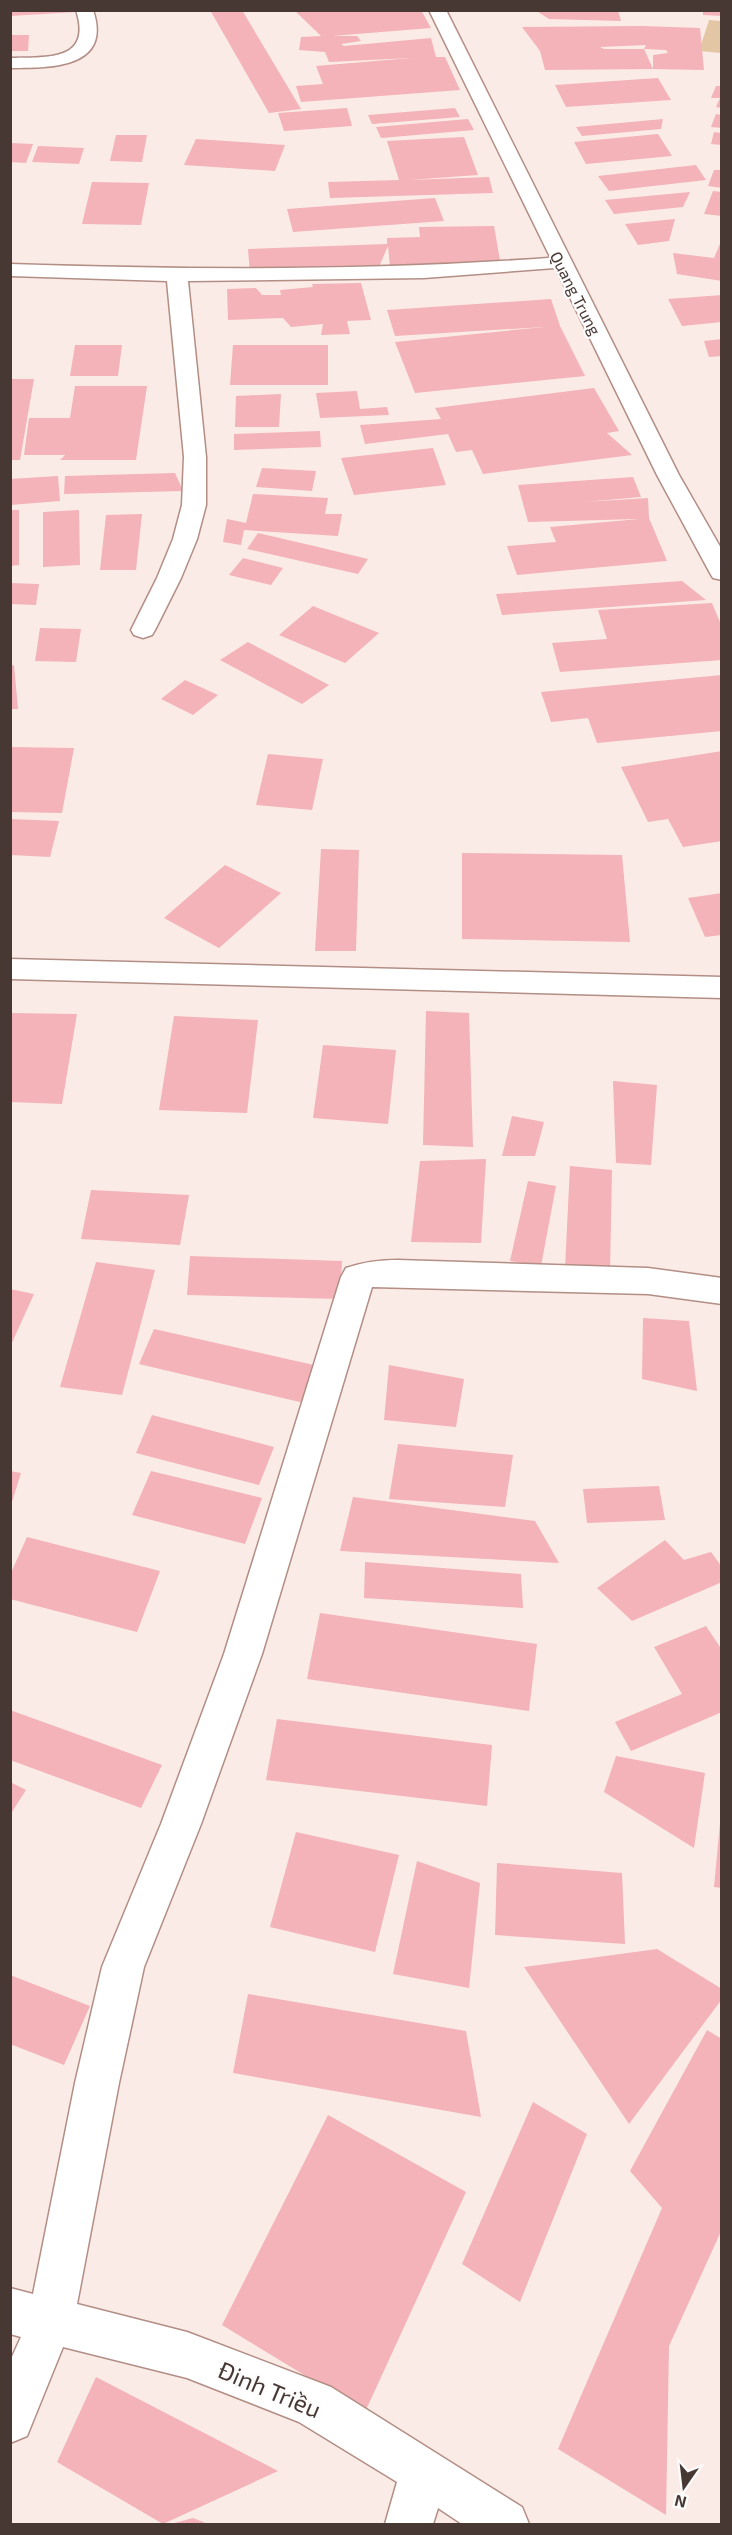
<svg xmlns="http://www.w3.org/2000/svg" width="732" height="2535" font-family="'Exo 2',sans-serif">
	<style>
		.green { fill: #e3c7a4 }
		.building { fill: #f3b3b8 }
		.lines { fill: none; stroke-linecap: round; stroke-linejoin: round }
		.minor-casing { stroke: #b28e85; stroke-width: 3 }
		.primary-casing { stroke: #b28e85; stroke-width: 3 }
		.minor { fill: #fff; fill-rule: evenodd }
		.primary { fill: #fff; fill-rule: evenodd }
		.labels { text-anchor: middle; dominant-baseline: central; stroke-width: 4.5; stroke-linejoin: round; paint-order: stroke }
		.far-street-label { font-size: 16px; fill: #473834; stroke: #fcfcfc }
		.near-street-label { font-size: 24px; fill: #473834; stroke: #fcfcfc }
	</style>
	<rect width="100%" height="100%" fill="#fbebe7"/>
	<path class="green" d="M709 20 721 21V53L699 51Z"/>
	<path class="building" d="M10 10H76V12L10 16Z
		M210 10H242L301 109 269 113Z
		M294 10H421L431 28 332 36H357L361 41 341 44 344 46 431 38 436 57H445L460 90 301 102 296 86 323 84 316 66 411 58 329 62 325 52 299 50 301 37 321 36Z
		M535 10H618L621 21 549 19Z
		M703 10H722V16L703 15Z
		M642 26 700 28 704 70 653 69V55L668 53 666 50 644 49 646 45 600 47 604 49H644L653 69 545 70 540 51 522 27Z
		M10 35H29L28 51H10Z
		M658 78 671 100 566 107 555 85Z
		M716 86H722V108L716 107 720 98H711Z
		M347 108 352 126 284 131 278 113Z
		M455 108 460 117 372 124 368 115Z
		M716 114 722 115V128L711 127Z
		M468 119 474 130 381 138 376 127Z
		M663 119 661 129 582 136 576 127Z
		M714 132 722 133V145L711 144Z
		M658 134 672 156 586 164 574 142Z
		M116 135H147L142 162 110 161Z
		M464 137 478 175 409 180 489 177 493 193 330 198 328 182 399 180 387 141Z
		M196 139 285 145 275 171 184 165Z
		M10 143 33 144 26 163 10 162Z
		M38 146 84 148 79 164 32 162Z
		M696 165 706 180 609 191 598 176Z
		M714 170H722V188L708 186Z
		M92 182 149 183 141 225 82 224Z
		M713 191 722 192V216L704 214Z
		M690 192 683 207 614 214 605 200Z
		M435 198 444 221 293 232 287 209Z
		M675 219 669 241 638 245 625 224Z
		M494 226 501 266 390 267 388 246 378 269 250 274 248 249 387 244V238L420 237 419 227Z
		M722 239V281L677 274 673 253 714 258Z
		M361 283 371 320 347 321 350 334 321 335 323 324 291 327 283 318 228 320 227 289 256 288 262 295H281L280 290 313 287 312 284Z
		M722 295V322L682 326 668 299Z
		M551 299 560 326 585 376 415 393 395 342 544 327 395 336 387 310Z
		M722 339V356L709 357 704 341Z
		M75 345H122L118 376H70Z
		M233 345H328V385H230Z
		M10 379H34L20 460H10Z
		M75 386H147L136 460H60L65 455H24L29 418H70Z
		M594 388 619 431 607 433 632 455 483 474 472 450 456 452 448 434 365 444 360 425 441 419 435 408Z
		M357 391 360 409 387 407 389 415 320 418 316 393Z
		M281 394 279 427H235L236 396Z
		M320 431 321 447 234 450V434Z
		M433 448 446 485 354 495 341 458Z
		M262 468 316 471 312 491 256 487Z
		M175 473 183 491 64 494 65 476Z
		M58 476 60 501 10 505V479Z
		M633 477 641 497 584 502 648 498 649 518 667 561 517 575 507 546 556 542 550 527 639 519 528 522 518 485Z
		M253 494 328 498 325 514H342L338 536 244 530 241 545 223 542 227 519 246 523Z
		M10 510H19V565L10 566Z
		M79 510 80 565 43 567V512Z
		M142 514 136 570H100L106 515Z
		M258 533 314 546 368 559 358 574 247 549Z
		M243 558 283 568 271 585 229 575Z
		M682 581 706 600 502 615 496 594Z
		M10 583 39 584 36 605 10 604Z
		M712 603 722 627V660L560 672 552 643 607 639 598 610Z
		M313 606 379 633 345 663 279 635Z
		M40 628 81 629 76 662 35 661Z
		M248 642 329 685 302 704 220 660Z
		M14 665 18 709H10V666Z
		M722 675V731L597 743 588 718 551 722 541 692Z
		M185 680 218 695 193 715 161 699Z
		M10 747 74 748 62 813 10 812Z
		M722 751V841L683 847 668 819 648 822 621 767Z
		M268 754 323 759 312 810 256 805Z
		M10 819 59 821 50 857 10 855Z
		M321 849 359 850 356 951H315Z
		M462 853 622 855 630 942 462 939Z
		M225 865 281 893 219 948 164 918Z
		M722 893V935L705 937 688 898Z
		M426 1011 469 1013 473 1147 423 1145Z
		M10 1013 77 1014 62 1104 10 1102Z
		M174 1016 258 1020 247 1113 159 1110Z
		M323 1045 396 1050 388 1124 313 1118Z
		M613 1081 657 1085 651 1165 616 1163Z
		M512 1116 544 1122 535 1156H502Z
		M486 1159 481 1243 411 1242 420 1161Z
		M570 1166 612 1170 610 1272 565 1268Z
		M528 1181 556 1186 541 1266 510 1261Z
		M91 1190 189 1195 180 1245 81 1239Z
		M190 1256 342 1261 340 1299 187 1295Z
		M96 1262 155 1270 122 1395 60 1387Z
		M10 1289 34 1294 10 1347Z
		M643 1318 689 1321 697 1391 642 1379Z
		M154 1329 318 1366 304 1403 139 1364Z
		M389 1365 464 1379 456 1427 384 1420Z
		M152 1415 274 1447 259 1485 136 1453Z
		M398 1444 513 1455 505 1507 389 1499Z
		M10 1471 21 1473 11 1505H10Z
		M151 1471 262 1498 245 1544 132 1515Z
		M659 1486 665 1520 587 1523 583 1489Z
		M353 1497 535 1521 559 1563 340 1551Z
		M27 1537 160 1571 137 1632 10 1599V1575Z
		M665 1540 684 1560 711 1552 722 1567V1582L632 1621 597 1588Z
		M365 1562 521 1574 523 1608 364 1598Z
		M320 1613 537 1644 529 1711 307 1679Z
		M706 1626 722 1650V1712L631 1751 615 1722 682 1694 654 1647Z
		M10 1710 162 1765 141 1808 10 1760Z
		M277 1719 492 1745 487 1806 266 1780Z
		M616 1756 705 1773 694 1848 604 1792Z
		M10 1782 26 1790 10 1815Z
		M720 1823H722V1888L714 1887Z
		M296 1832 399 1855 375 1952 270 1927Z
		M417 1861 480 1883 469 1988 393 1974Z
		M497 1863 622 1873 625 1944 495 1935Z
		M657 1949 722 1989V1999L629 2124 524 1967Z
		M10 1975 90 2006 64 2065 10 2044Z
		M248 1994 466 2031 481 2117 233 2073Z
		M707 2030 722 2039V2229L669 2346 666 2515 558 2449 662 2208 630 2171Z
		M533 2102 587 2134 520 2302 462 2264Z
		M328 2115 466 2192 365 2412 222 2325Z
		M96 2377 278 2471 163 2524 57 2462Z
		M193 2518 208 2524H171Z"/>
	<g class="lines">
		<defs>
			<path id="minor" d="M76 10H93C113 69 49 68 10 68V58C46 57 93 62 76 10Z
				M561 257 568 259 571 263 568 267 424 278 188 281 206 457V505L197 539 181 578 155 630 152 635 143 638 134 635 131 630 157 578 173 539 182 505 184 457 167 281 10 276V264C194 270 377 271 561 257Z
				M10 959 722 977V998L10 979Z
				M398 1260 648 1268 722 1278V1304L648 1294 372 1287 262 1654 201 1824 144 1967 119 2083 77 2304 187 2332 331 2387 522 2507 529 2524H462L438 2508 433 2524H385L397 2482 299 2422 187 2378 63 2347 27 2436 10 2443V2361L21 2337 10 2334V2288L33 2294 75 2083 102 1967 161 1824 224 1654 341 1277 346 1268C364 1262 379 1260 398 1260Z"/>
			<path id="primary" d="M429 10H446L679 475 722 550V580L713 578 710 573 657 475Z"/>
		</defs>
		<use href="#minor" class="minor-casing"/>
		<use href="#primary" class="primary-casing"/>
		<use href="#minor" class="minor"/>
		<use href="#primary" class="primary"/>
	</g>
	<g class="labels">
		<g class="far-street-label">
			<text transform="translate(576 293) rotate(63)">Quang Trung</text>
		</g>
		<g class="near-street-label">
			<text transform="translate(270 2389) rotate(23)">Đinh Triều</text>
		</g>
	</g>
	<rect width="732" height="2535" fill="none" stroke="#473834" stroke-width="24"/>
	<g transform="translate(684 2487) rotate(194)" stroke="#fcfcfc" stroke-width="4.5" paint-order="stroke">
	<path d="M0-4.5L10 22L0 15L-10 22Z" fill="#473834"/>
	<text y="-9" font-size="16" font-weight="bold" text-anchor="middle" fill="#473834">N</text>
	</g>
</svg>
